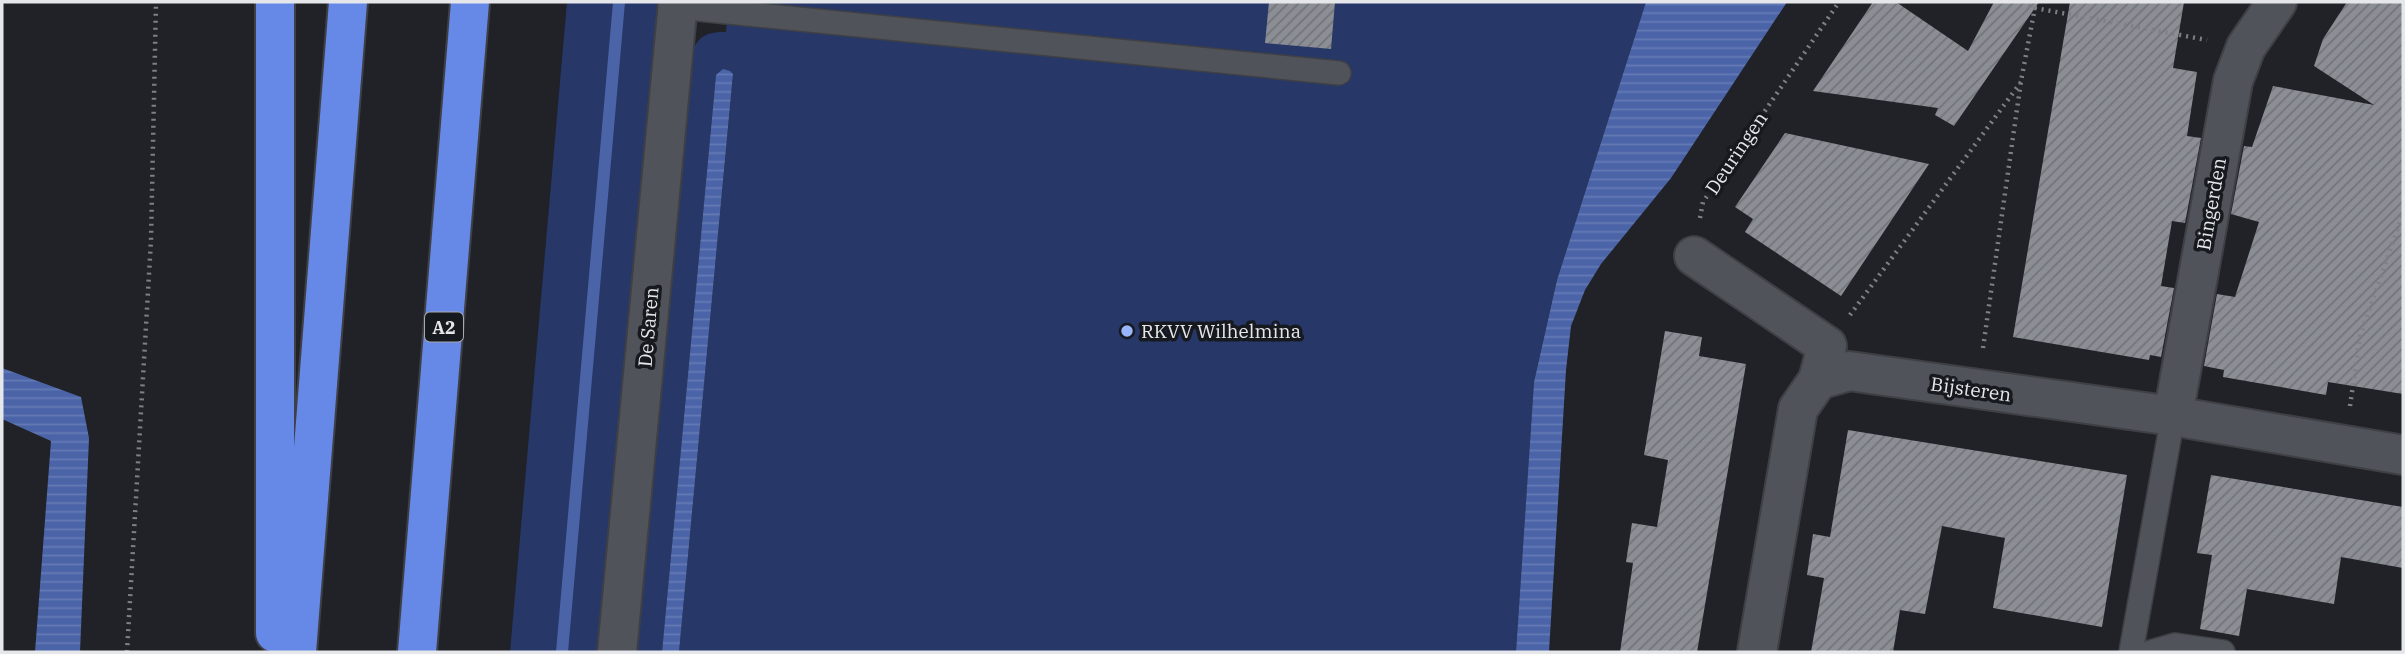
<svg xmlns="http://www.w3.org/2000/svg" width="2405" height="654" font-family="'IBM Plex Serif',serif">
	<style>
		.green { fill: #263768 }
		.water { fill: url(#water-rules) }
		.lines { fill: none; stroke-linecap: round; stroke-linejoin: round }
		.stream { stroke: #4b64a8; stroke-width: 12 }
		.building { fill: url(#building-hatch) }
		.service-casing { stroke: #3e4045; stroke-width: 26 }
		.minor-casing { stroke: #3e4045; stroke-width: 42 }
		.motorway-casing { stroke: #3e4045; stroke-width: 42 }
		.path { stroke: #7e8084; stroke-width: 4.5; stroke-dasharray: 2 5; stroke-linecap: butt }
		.service { stroke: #505359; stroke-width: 23 }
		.minor { stroke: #505359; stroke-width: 38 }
		.motorway { stroke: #6688e7; stroke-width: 38 }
		.poi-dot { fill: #99b5fd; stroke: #16191e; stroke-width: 2.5 }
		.labels { text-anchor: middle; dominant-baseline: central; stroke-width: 7; stroke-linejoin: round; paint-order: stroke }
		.shield { fill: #16191e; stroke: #a8a9ae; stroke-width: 2 }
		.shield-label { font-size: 18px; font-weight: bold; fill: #e6e7eb }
		.street-label { font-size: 19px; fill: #e6e7eb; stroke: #16191e }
		.poi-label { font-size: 19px; fill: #e6e7eb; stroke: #16191e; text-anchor: start }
	</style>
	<defs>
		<pattern id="water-rules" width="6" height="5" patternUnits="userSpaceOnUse" patternTransform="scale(1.75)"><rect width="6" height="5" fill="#4b64a8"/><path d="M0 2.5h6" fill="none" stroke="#657ab4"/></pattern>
		<pattern id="building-hatch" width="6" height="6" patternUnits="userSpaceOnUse" patternTransform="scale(1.75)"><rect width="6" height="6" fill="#8b8e95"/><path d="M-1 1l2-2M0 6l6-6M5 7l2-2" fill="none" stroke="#727479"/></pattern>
	</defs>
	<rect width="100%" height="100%" fill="#202227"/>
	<path class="green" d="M567 2H662L600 652H510Z
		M728 2H1646L1557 280 1534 382 1516 652H679L733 75 730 71 716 75 662 652H634L689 60C696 39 703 31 726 32Z"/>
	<path class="water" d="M1646 2H1787L1671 178 1601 264 1585 290 1571 326 1566 370 1549 652H1516L1534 382 1557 280Z
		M723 69 730 71 733 74 679 652H662L716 75Z
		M2 368 81 397 89 438 80 652H35L51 441 2 419Z"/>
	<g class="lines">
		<path class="stream" d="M562 652 619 2"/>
	</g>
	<path class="building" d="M1269 2H1335L1331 49 1265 43Z
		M1873 2H1896L1968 51 1994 2H2039L1954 126 1935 115 1938 108 1813 91Z
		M2070 2H2184L2173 68 2197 72 2187 136 2201 138 2185 223 2172 221 2161 286 2174 288 2161 357 2150 355 2149 360 2013 337Z
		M2347 2H2403V394L2328 382 2326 395 2223 377 2224 370 2204 366 2217 294 2235 297 2259 222 2231 214 2244 146 2252 147 2273 86 2374 105 2314 66 2323 39Z
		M1785 133 1929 164 1841 296 1745 232 1753 219 1735 207Z
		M1665 331 1702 337 1699 356 1746 364 1697 652H1620L1633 563 1626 562 1632 523 1657 527 1668 460 1644 455Z
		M1848 430 2127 475 2102 627 1993 608 2005 538 1942 526 1925 614 1900 610 1893 652H1811L1824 578 1807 575 1813 534 1830 537Z
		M2211 475 2403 507V568L2341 557 2334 604 2247 589 2239 636 2200 629 2212 555 2197 553Z"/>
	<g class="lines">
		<defs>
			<path id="service" d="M678 7 1339 73
				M2131 652 2173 416
				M2151 652 2175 645 2223 652"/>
			<path id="minor" d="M1694 256 1827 346 1818 380 1798 409 1757 652
				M1818 380 1849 371 2173 416 2403 455
				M2173 416 2233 81 2246 47 2277 2
				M617 652 678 2"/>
			<path id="motorway" d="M275 2V633
				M297 652 348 2
				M417 652 470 2"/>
		</defs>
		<use href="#service" class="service-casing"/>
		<use href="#minor" class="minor-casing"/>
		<use href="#motorway" class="motorway-casing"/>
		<path class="path" d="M2022 2 2035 8 2207 40
			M1700 218 1703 202 1839 2
			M1850 315 2021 82
			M1983 348 2021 81 2036 2
			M2350 406 2360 336 2403 213
			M127 652 151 240 156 2"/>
		<use href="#service" class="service"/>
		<use href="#minor" class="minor"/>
		<use href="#motorway" class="motorway"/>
	</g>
	<circle class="poi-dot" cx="1127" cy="331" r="7"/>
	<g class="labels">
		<rect class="shield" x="425" y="312.5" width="38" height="29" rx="5"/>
		<g class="shield-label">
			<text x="444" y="327">A2</text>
		</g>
		<g class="street-label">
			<text transform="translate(1736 153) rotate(-56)">Deuringen</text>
			<text transform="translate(2211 204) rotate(-80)">Bingerden</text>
			<text transform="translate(648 327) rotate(-85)">De Saren</text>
			<text transform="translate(1971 389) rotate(8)">Bijsteren</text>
		</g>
		<g class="poi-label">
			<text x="1141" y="331">RKVV Wilhelmina</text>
		</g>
	</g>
	<rect width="2405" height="654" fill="none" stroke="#e6e7eb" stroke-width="7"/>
</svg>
